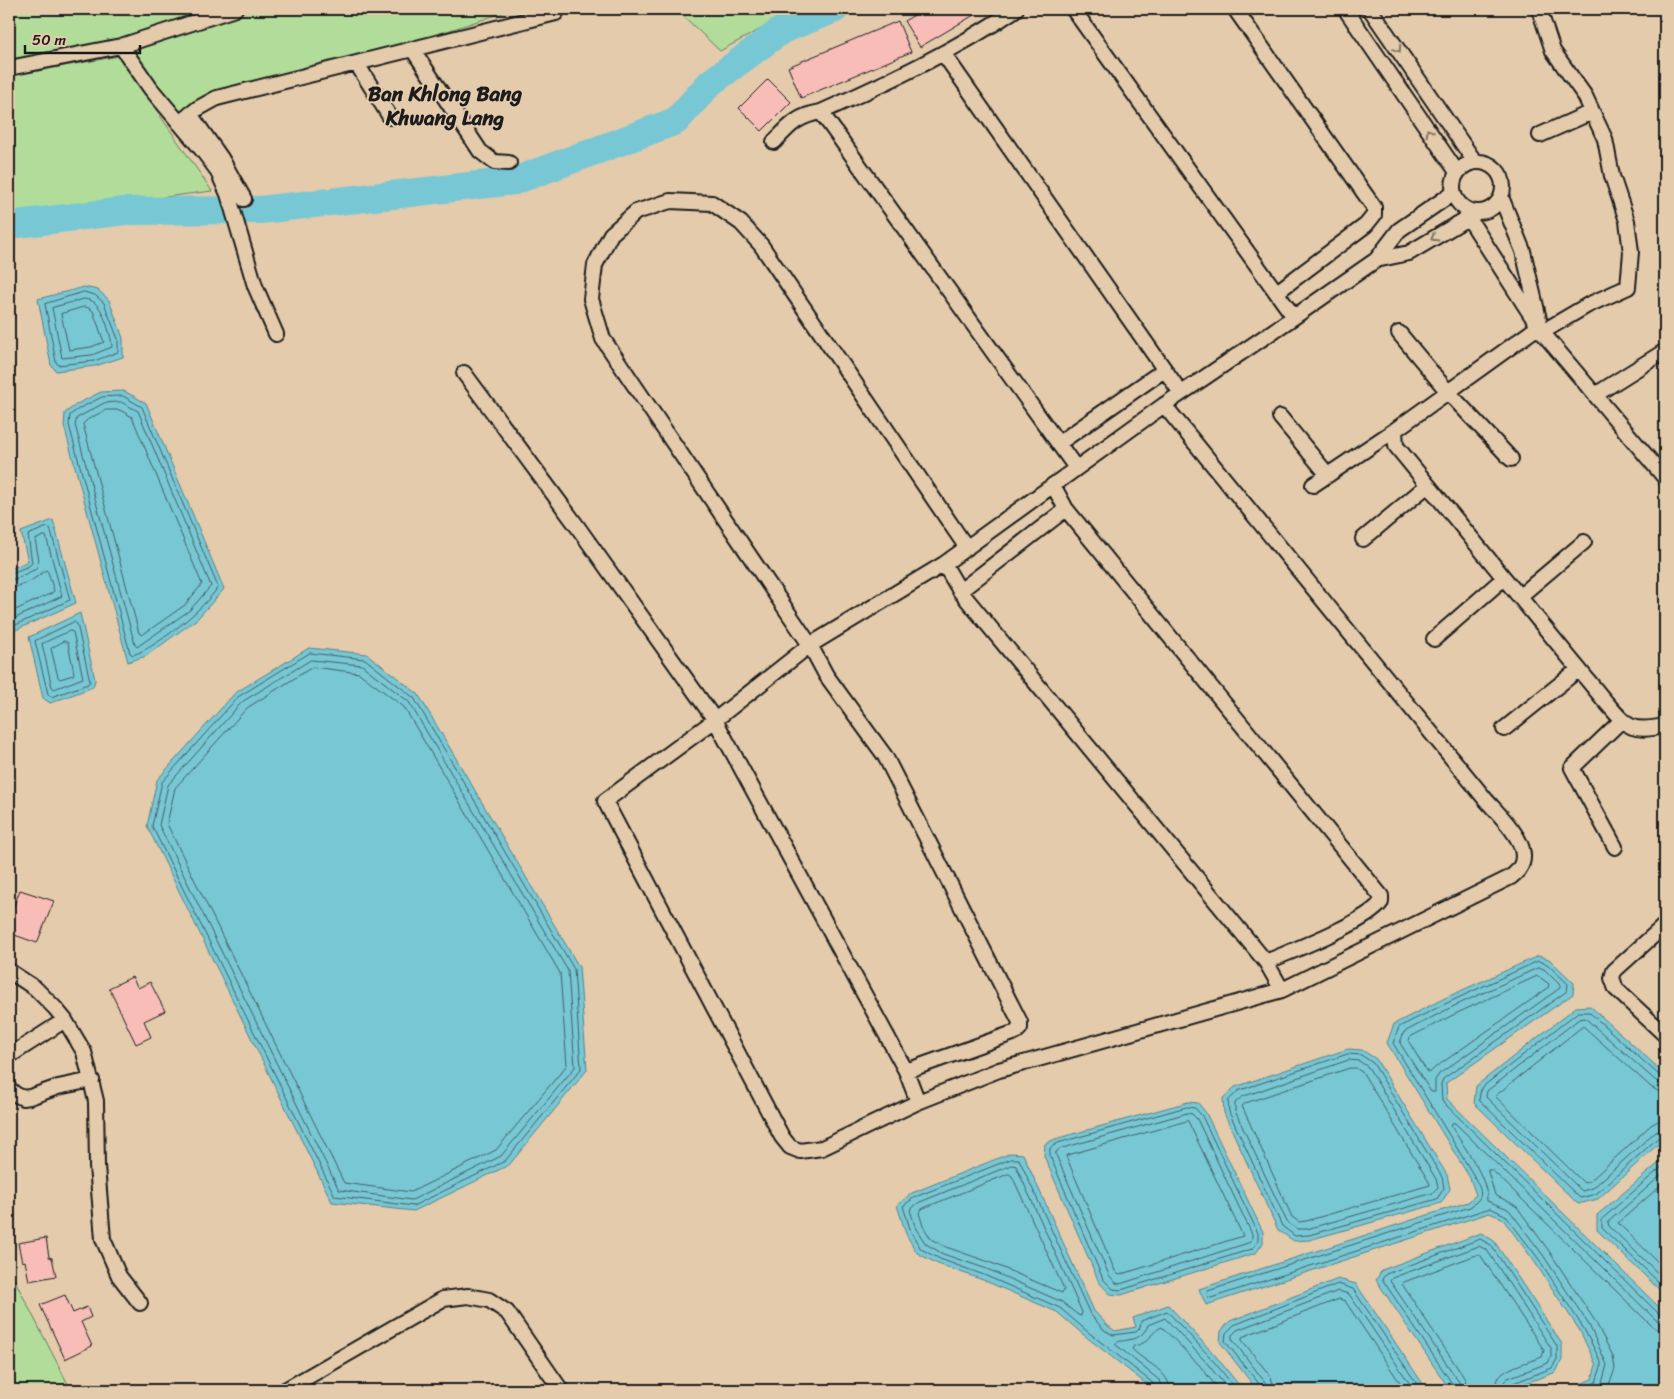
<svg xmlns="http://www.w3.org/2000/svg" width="1674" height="1399" font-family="Sriracha,sans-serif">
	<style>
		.green { fill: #b1dc9a; stroke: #667c5b }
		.water { fill: #78c7d4; stroke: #53838a }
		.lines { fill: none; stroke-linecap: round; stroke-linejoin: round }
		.shore { stroke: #416066; stroke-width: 1 }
		.river { stroke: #78c7d4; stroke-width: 28 }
		.building { fill: #f9bdb8; stroke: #1c1c1c }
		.minor-casing { stroke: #1c1c1c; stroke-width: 18 }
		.minor { stroke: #e3cbac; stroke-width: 14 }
		.oneway { stroke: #807464 }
		.labels { text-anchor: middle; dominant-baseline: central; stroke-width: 4; stroke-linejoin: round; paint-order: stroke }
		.quarter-label { font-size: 21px; font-weight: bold; fill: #1c1c1c; stroke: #e3cbac }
	</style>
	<rect width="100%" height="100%" fill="#e3cbac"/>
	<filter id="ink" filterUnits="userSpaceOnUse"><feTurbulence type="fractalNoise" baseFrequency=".02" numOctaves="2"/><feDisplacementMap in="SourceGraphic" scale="10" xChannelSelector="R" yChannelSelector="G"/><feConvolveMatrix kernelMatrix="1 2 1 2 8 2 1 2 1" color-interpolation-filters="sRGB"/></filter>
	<g filter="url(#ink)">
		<path class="green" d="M9 9H515L413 42 217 98 179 123 121 46 9 68Z
			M676 9H798L720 51Z
			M119 56 212 191 9 217V76Z
			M9 1269 71 1390H9Z"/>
		<path class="water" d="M84 287 98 290 109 300 123 338V357L95 366 56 371 51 365 38 299Z
			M124 391 146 403 224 589 197 619 146 656 128 662 64 426 65 413 77 404 101 392Z
			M53 520 76 603 9 633V570L28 561 21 532Z
			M80 613 95 680 93 687 50 703 43 698 29 637Z
			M309 648 367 654 418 694 579 967 587 1070 509 1165 414 1211 332 1202 147 826 157 780 235 693Z
			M1538 956 1549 959 1574 983 1573 994 1446 1083 1447 1099 1665 1313V1390H1567L1592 1379 1596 1365 1580 1331 1534 1261 1502 1218 1489 1213 1206 1305 1199 1289 1468 1202 1476 1195 1470 1178 1387 1043 1394 1024 1445 998Z
			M1590 1006 1665 1074V1138L1598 1199 1578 1204 1474 1103 1476 1086 1576 1007Z
			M1348 1049 1362 1050 1376 1059 1447 1175 1450 1189 1441 1203 1309 1240 1294 1241 1278 1230 1224 1113 1223 1098 1235 1087Z
			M1188 1102 1198 1103 1206 1113 1263 1232V1243L1256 1253 1121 1295 1110 1294 1099 1282 1044 1156 1045 1144 1055 1139Z
			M1011 1153 1023 1154 1094 1311 1108 1326 1115 1331 1136 1327 1133 1318 1168 1305 1214 1354 1243 1390H1154L1085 1336 1057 1312 983 1280 938 1264 917 1253 906 1234 897 1205 912 1193Z
			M1665 1158V1295L1597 1230V1215Z
			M1481 1233 1494 1241 1562 1344V1360L1556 1372 1507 1390H1450L1376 1280 1382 1270Z
			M1338 1279 1356 1284 1427 1390H1257L1220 1342 1221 1331 1230 1321Z"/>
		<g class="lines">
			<path class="shore" d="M84 292 95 295 104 303 118 339V352L94 361 58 365 56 362 45 304Z
				M84 299C90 300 94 301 98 306 104 313 112 338 112 347L92 355 62 358 52 308Z
				M84 307 89 308 93 311 104 342 91 347 69 350 61 314Z
				M123 396 142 407 218 587C205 608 157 647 133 655L130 653 69 425 70 415 80 408 102 397Z
				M121 402 138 411 211 586 190 610 137 647 135 645 75 425 77 418 104 403Z
				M106 410H120L132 417 202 584 185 605 142 635 139 633 83 424 87 420Z
				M9 574 29 566 32 563 28 535 47 527 50 528 70 600 9 628
				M9 580 15 579 36 569 39 560 35 540 43 536H46L62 596 9 621
				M9 588C23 587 36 578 46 570L48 572 54 591 52 593 9 613
				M74 622 77 624 90 681 88 684 51 697 48 694 35 641Z
				M70 631 73 632 83 678 54 689 52 687 42 644Z
				M64 641 68 643 74 673 73 675 60 679 58 677 51 649Z
				M310 653 365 659 414 698 574 969 581 1069 505 1161 413 1206 335 1196 152 826 162 782 238 697Z
				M311 660 362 665 409 702 568 971 575 1067 501 1156 412 1200 339 1190 159 825 168 785 242 702Z
				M313 667 359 673 404 707 560 973 567 1065 496 1150 411 1192 344 1183 167 824 175 788 247 708Z
				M1538 968 1544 969 1560 985V988L1439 1074 1435 1080V1092H1431L1400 1043 1404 1032 1450 1008Z
				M1538 976 1549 984 1548 988 1436 1067 1430 1072H1427L1409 1042 1410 1037 1453 1015Z
				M1348 1054 1361 1055 1373 1063 1442 1177 1444 1188 1437 1199 1309 1235 1295 1236 1282 1226 1229 1112 1228 1101 1238 1091Z
				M1349 1060 1359 1061 1368 1067 1436 1179 1438 1187 1433 1193 1307 1229H1297L1287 1222 1235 1111V1103L1242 1097Z
				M1350 1068H1356L1363 1073 1429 1182 1430 1185 1306 1221 1299 1222 1292 1217 1242 1106 1246 1103Z
				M1665 1078 1660 1076 1589 1012H1578L1481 1088 1479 1100 1580 1198 1596 1194 1660 1136 1665 1134
				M1665 1084 1656 1081 1585 1018 1579 1019 1487 1091 1486 1097 1582 1191 1593 1188 1656 1131 1665 1128
				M1665 1092 1658 1091 1651 1087 1583 1026 1495 1096 1584 1183 1590 1181 1651 1125 1658 1121 1665 1120
				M1187 1107 1195 1108 1202 1116 1258 1233V1241L1252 1249 1121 1290 1113 1289 1103 1279 1050 1156V1148L1058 1143Z
				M1188 1113 1192 1114 1197 1119 1252 1234V1239L1248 1243 1120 1284 1116 1283 1109 1275 1056 1155V1152L1060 1149Z
				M1188 1121 1243 1236 1119 1275 1115 1271 1066 1156Z
				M1665 1164 1602 1219V1228L1665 1288
				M1012 1165 1016 1166 1082 1312 1081 1316 1078 1315 1062 1302 987 1269 943 1254 926 1244 916 1229 910 1210 918 1203Z
				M1665 1172 1608 1222 1609 1226 1665 1280
				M1009 1174 1012 1176 1064 1289 1062 1293 989 1262 946 1247 931 1239 923 1226 919 1213 922 1209Z
				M1665 1182 1618 1223 1665 1269
				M1156 1390 1154 1384 1088 1332 1060 1308 984 1275 940 1259 921 1249 911 1232 903 1206 915 1197 1011 1159H1019L1090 1314 1104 1330 1113 1335 1136 1332 1140 1328 1141 1321 1167 1311 1210 1357 1237 1390
				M1162 1390 1159 1380 1115 1344 1117 1342C1131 1339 1142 1340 1148 1325L1165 1318 1205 1361 1229 1390
				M1170 1390C1169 1370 1144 1362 1132 1349L1134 1346C1153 1342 1148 1333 1162 1327L1200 1366 1219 1390
				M1261 1390 1260 1385 1225 1341 1226 1333 1234 1325 1338 1284 1353 1289 1421 1390
				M1267 1390 1265 1382 1232 1339V1335L1237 1330 1338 1291 1349 1294 1414 1390
				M1275 1390 1271 1377 1242 1340V1337L1339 1299 1345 1301 1405 1390
				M1454 1390 1453 1385 1382 1279 1386 1274 1480 1239 1491 1245 1557 1346V1359L1552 1368 1511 1384 1508 1386V1390
				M1461 1390 1459 1382 1390 1281 1392 1278 1479 1246 1487 1250 1551 1348V1357L1548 1363 1508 1378 1503 1383 1501 1390
				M1468 1390 1465 1379 1402 1284 1404 1282 1479 1254 1481 1256 1544 1350 1542 1357C1525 1364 1495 1368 1494 1390
				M1579 1390 1596 1382 1601 1367V1362L1584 1329 1538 1258 1505 1215 1490 1208 1211 1298 1208 1297 1207 1293 1208 1291 1470 1207C1486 1196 1481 1191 1474 1176L1393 1043 1399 1027 1447 1003 1538 961 1547 964 1568 984 1567 991 1443 1079 1441 1084 1442 1101 1660 1315 1665 1316
				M1594 1390 1602 1383 1607 1365 1589 1325 1543 1255 1510 1211 1506 1208 1487 1201C1488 1177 1464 1147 1451 1126L1452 1123H1455L1655 1319 1660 1322 1665 1323
				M1607 1390 1615 1369 1613 1356 1595 1321 1549 1251 1517 1207 1511 1203 1495 1195 1488 1172V1170H1492L1651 1325 1657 1329 1665 1330"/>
			<path class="river" d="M9 225 125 211 260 210 514 181 676 121 710 83 782 30 835 9"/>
		</g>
		<path class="building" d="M925 9H984L920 47 904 21Z
			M898 21 911 52 801 98 788 67Z
			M768 79 791 102 762 131 739 108Z
			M20 890 54 901 37 943 9 933V907L13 908Z
			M132 977 138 988 150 982 165 1011 144 1021 151 1037 136 1044 109 988Z
			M46 1238 49 1257 52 1258 56 1276 29 1281 25 1261 22 1262 18 1243Z
			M65 1295 73 1313 87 1307 91 1317 81 1322 92 1346 65 1359 40 1305Z"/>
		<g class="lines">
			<defs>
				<path id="minor" d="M1073 9 1294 317
					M1235 9 1374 207V215L1366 225 1277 292
					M1347 9 1348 13 1457 172
					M1370 9 1475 162
					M121 46 151 89 203 151 217 170 228 194 255 286 276 334
					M413 50 480 151 494 162 509 163
					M943 53 1181 393
					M357 64 390 117
					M9 68 121 46 235 9
					M821 112 1076 468
					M190 114 221 158 244 199
					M179 123 197 109 217 98 556 13
					M1540 135 1592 112
					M774 142C790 125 797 116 821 112 888 82 955 51 1016 9
					M1453 187a25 25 0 1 1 50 0a25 25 0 1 1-50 0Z
					M1501 197 1523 251 1542 332 1588 305 1628 287 1631 252 1627 221 1612 176 1605 139 1585 96 1553 51 1539 9
					M1468 217 1542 332 1665 478
					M1376 260 1409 253 1476 213
					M1538 327 1395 430 1396 446 1604 700C1628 727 1628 733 1665 726
					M1399 333 1448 392 1511 459
					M464 373 577 526 715 720 906 1071 918 1102
					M1595 395 1665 351
					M1164 405 1486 800C1499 815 1535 847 1519 869 1517 872 1513 875 1511 877L1282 990 999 1070 918 1102 822 1148 800 1151 790 1147 782 1137 605 801 715 720 810 645 944 564 1164 405 1294 317 1376 260 1399 230 1453 193
					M1280 417 1328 475
					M1059 443 1164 370
					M1053 485 1066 509 1381 896V902C1368 922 1291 951 1266 962
					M1313 485 1395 430
					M1363 539 1428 485
					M944 564 960 591 1266 962 1282 990
					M960 591 1066 509
					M1519 597 1584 542
					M1434 639 1504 578
					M1504 729 1579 669
					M1615 847 1572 768 1622 720
					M1665 925 1614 971 1612 978 1616 989 1665 1035
					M9 971 35 988 55 1008 65 1020 84 1052 96 1101 97 1166 103 1239 119 1276 140 1303
					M9 1056 65 1020
					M906 1071 1016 1032 1020 1028V1022L885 756 826 675 810 645 603 339 591 299 595 265 611 234 636 212 670 201 712 203 741 223 761 245 967 548
					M9 1089 15 1094 23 1098 30 1097 58 1087 92 1080
					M285 1390 443 1299 468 1296 489 1300 507 1312 561 1390"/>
			</defs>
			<use href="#minor" class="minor-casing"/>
			<use href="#minor" class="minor"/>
		</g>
		<defs><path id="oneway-chevron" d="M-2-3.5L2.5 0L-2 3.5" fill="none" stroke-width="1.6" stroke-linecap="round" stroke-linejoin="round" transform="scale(1.25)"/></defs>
		<g class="oneway">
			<use href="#oneway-chevron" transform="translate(1398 49) rotate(56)"/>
			<use href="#oneway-chevron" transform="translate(1429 132) rotate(-124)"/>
			<use href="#oneway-chevron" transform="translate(1434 238) rotate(149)"/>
		</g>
	</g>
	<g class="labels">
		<g class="quarter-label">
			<text x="445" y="94">Ban Khlong Bang<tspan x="445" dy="24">Khwang Lang</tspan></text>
		</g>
	</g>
	<rect width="1674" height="1399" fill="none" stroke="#e3cbac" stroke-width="30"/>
	<rect x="15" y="15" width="1644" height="1369" fill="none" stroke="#1c1c1c" stroke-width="2" filter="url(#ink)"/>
	<path d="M25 45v8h115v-8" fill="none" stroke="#1c1c1c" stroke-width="2.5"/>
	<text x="32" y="45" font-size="15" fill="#1c1c1c" stroke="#e3cbac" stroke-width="4" paint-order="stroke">50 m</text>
</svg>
